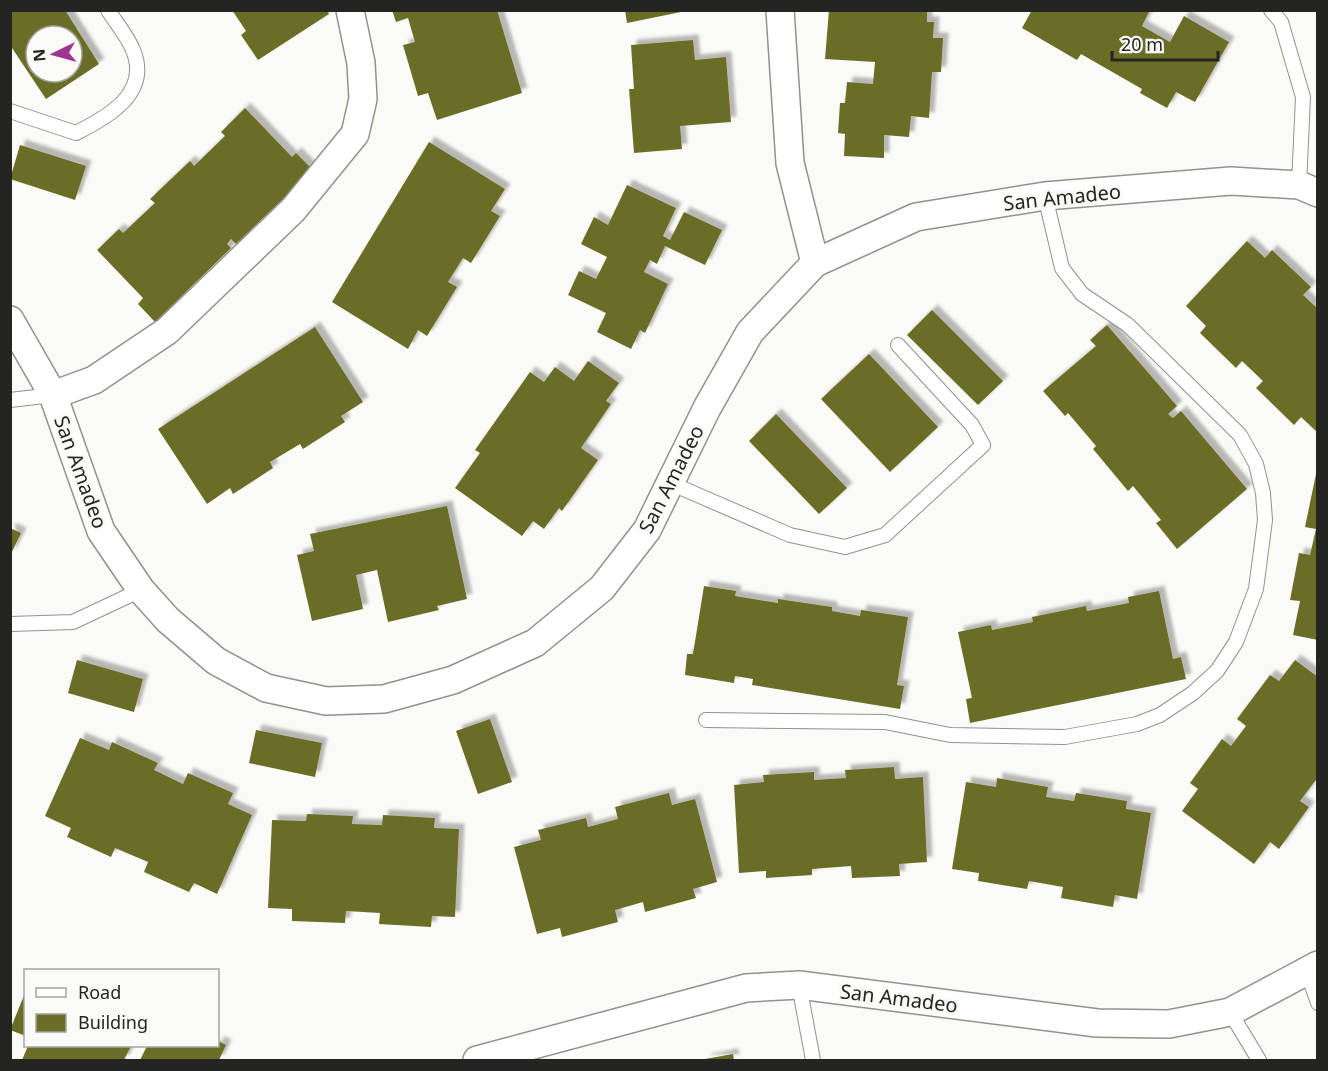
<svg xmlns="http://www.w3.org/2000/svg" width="1328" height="1071" font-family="'Noto Sans',sans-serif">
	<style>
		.building { fill: #6b6d28; fill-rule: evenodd; filter: url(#shadow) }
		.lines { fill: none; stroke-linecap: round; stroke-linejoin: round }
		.service-casing { stroke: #91918d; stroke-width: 16 }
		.minor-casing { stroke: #91918d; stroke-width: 30 }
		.service { stroke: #fff; stroke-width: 14 }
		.minor { stroke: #fff; stroke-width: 27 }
		.labels { text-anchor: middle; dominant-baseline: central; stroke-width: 6; stroke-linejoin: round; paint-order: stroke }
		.street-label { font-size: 20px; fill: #242423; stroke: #fafaf6 }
	</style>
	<defs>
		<filter id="shadow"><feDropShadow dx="5.5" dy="-5.5" stdDeviation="1.5" flood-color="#0004"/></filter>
	</defs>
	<rect width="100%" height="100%" fill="#fafaf6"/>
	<path class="building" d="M10 10H65L99 64 46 99 10 45ZM36 36H72V72H36Z
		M232 10H327L329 14 258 60 241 35 246 31Z
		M392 10H497L522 93 437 120 428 93 418 96 403 45 415 42 408 18 396 22Z
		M625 10H681V12L627 23Z
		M829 10H927V22H934L933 38H943L941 72H932L929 118 911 116 909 137 884 135V158L844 156 845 134 838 133 840 103H845L847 82 873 84 875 62 825 59Z
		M1032 10H1150L1142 26 1170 42 1184 16 1229 42 1195 102 1176 92 1167 108 1140 93 1142 89 1081 54 1077 60 1022 28Z
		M693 40 695 60 726 57 731 122 680 126 682 149 634 153 629 89H634L631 45Z
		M245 108 292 157 296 153 313 170 236 244 231 239 227 244 231 248 155 322 138 304 143 298 97 250 119 229 123 233 155 203 150 199 190 161 194 166 225 136 221 132Z
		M429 142 505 189 491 211 500 216 471 263 463 258 448 282 457 287 427 336 418 330 408 349 332 302Z
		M20 145 86 166 75 200 10 179Z
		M627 185 676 208 663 236 670 240 684 212 722 230 705 265 665 246 657 264 650 260 644 272 668 284 645 333 640 330 631 349 597 332 606 313 568 295 579 271 596 279 607 257 581 244 594 217 608 225Z
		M1247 241 1265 258 1272 250 1311 287 1303 295 1318 309V433L1301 417 1294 425 1256 388 1263 381 1242 361 1236 368 1200 333 1206 326 1186 306Z
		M932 310 1003 381 978 405 907 335Z
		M1107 325 1177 406 1168 414 1173 418 1181 411 1247 489 1177 549 1156 523 1161 520 1133 486 1128 491 1093 449 1096 446 1068 413 1065 416 1043 391 1096 346 1090 340Z
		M315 327 363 402 341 416 345 422 303 449 300 444 270 462 273 468 233 494 230 488 207 504 158 429Z
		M869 354 938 427 890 472 821 399Z
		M588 361 619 383 606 401 611 404 581 448 598 460 562 511 559 508 544 529 533 521 522 536 455 488 480 453 475 450 530 372 544 382 555 367 574 381Z
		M776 414 847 488 819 514 749 441Z
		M1316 474 1318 475V640L1293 635 1300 601 1290 600 1299 553 1310 555 1316 529 1305 527Z
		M447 506 467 599 437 606 439 610 388 622 377 570 356 575 363 609 312 621 297 555 314 551 310 534Z
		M10 528 21 533 10 556Z
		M704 586 736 591 735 596 778 603V599L832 607V611L860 616 861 610 908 617 897 685 904 686 900 709 752 685 753 679 735 676 734 683 685 675 687 654H693Z
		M1159 591 1173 659 1181 657 1186 679 970 723 966 699 972 698 958 632 991 625 992 630 1033 622 1032 617 1086 606 1087 611 1129 603 1128 597Z
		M77 660 143 679 134 712 68 693Z
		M1295 660 1318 677V777L1300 801 1309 807 1279 849 1270 842 1254 864 1182 811 1198 789 1190 783 1222 739 1231 746 1246 726 1237 719 1270 675 1279 681Z
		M490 719 512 782 478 794 456 731Z
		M256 730 322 743 315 777 249 763Z
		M80 738 109 750 112 742 158 763 154 770 183 784 188 773 233 793 228 804 252 815 217 894 194 883 189 892 144 872 148 862 115 848 111 857 67 837 71 828 45 816Z
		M894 767 895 779 923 777 927 862 899 864 900 876 852 878 851 866 812 869V875L766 878V871L739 873 734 785 764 782 763 775 814 772V780L846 778 845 770Z
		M997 778 1048 787 1046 797 1074 801 1076 793 1127 801 1126 809 1151 813 1137 899 1115 895 1113 907 1061 898 1063 887 1029 881 1027 889 978 881 979 873 952 869 966 782 996 787Z
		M669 793 672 805 695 799 717 882 693 889 696 898 645 912 643 902 615 910 618 922 562 937 560 928 537 934 514 847 541 840 538 830 586 818 588 827 618 819 615 807Z
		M307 814 353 816 352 824 382 825 383 815 435 818 434 828 459 829 455 917 432 916 431 927 379 924 380 913 346 911 345 923 292 921V909L268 908 272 820 306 821Z
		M25 993H26V1036L10 1030Z
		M218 1041 226 1045 219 1060H140L147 1046H218Z
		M28 1046H131L124 1060H22Z
		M733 1054 734 1060H705V1059Z"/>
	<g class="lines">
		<defs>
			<path id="service" d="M1271 10 1281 22 1303 97 1299 185
				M10 111 76 133C108 117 151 93 133 50 128 37 116 23 108 10
				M10 400 53 395
				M670 483 790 535 845 547 885 535 983 445 972 425 898 345
				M10 624 73 622 141 590
				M706 720 885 722 950 735 1065 737 1137 724 1160 715 1193 693 1217 671 1236 642 1256 589 1265 520 1263 493 1256 464 1240 435 1128 325 1082 294 1062 268 1045 196
				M1307 971 1318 1003
				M799 985 813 1060
				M1230 1012 1259 1060"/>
			<path id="minor" d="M780 10 790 163 815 263
				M10 320 53 395 101 531 141 590 168 620 216 661 266 688 326 701 384 699 453 680 535 643 602 588 647 530 707 408 750 332 815 263 916 217 1045 196 1231 181 1299 185 1318 193
				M53 395 94 380 167 331 293 210 355 134 363 99 361 63 350 10
				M477 1060 746 988 799 985 1097 1023 1169 1024 1230 1012 1318 965"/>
		</defs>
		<use href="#service" class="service-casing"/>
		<use href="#minor" class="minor-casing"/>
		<use href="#service" class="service"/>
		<use href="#minor" class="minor"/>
	</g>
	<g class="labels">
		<g class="street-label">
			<text transform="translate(1062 197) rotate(-6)">San Amadeo</text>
			<text transform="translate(81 472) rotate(70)">San Amadeo</text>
			<text transform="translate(671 479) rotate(-63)">San Amadeo</text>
			<text transform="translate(899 998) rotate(7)">San Amadeo</text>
		</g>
	</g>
	<rect width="1328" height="1071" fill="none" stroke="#242423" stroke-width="24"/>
	<rect x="24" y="969" width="195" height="78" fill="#fafaf6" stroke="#a4a4a2" stroke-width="1.5"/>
	<rect x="36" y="988" width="30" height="9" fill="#ffffff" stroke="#a4a4a2" stroke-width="1.5"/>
	<text x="78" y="999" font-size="18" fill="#242423">Road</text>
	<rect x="36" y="1014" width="30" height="18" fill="#6b6d28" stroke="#a4a4a2" stroke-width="1.5"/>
	<text x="78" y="1029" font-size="18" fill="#242423">Building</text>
	<g transform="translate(54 54) rotate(265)"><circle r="28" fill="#fafaf6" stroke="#a4a4a2" stroke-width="1.5"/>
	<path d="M0-4.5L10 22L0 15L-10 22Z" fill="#a23392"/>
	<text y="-9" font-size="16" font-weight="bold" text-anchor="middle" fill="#242423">N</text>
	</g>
	<path d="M1112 51v9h106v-9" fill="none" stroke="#242423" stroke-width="3"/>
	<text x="1121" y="51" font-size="18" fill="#242423" stroke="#fafaf6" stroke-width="4.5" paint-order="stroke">20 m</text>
</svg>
